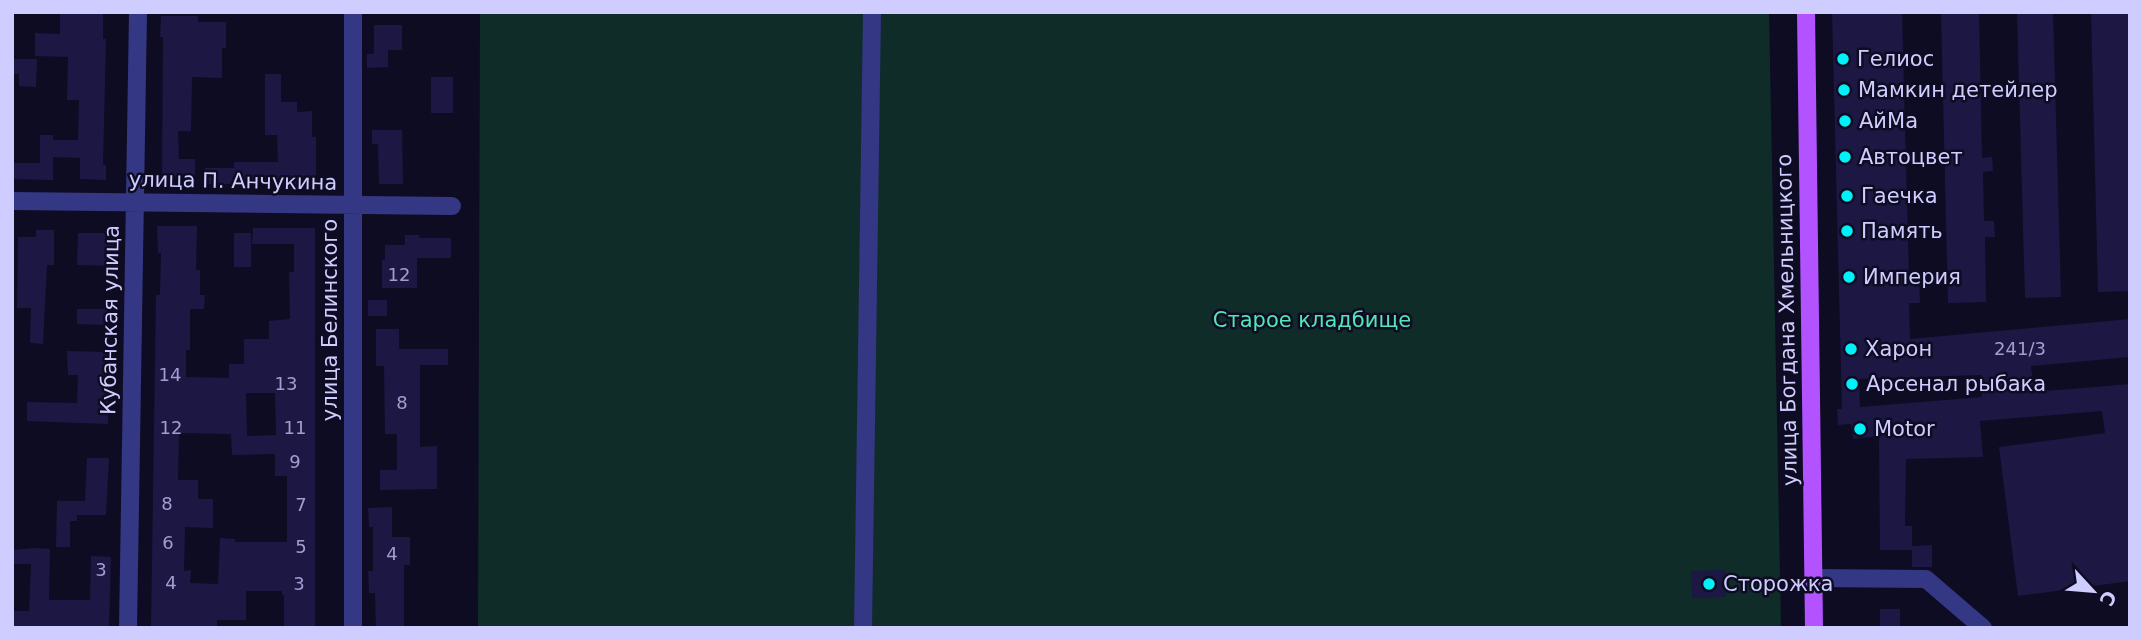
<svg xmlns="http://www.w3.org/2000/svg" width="2142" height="640" font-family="'DejaVu Sans',sans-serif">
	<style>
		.green { fill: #0f2c29 }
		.building { fill: #1d1744; fill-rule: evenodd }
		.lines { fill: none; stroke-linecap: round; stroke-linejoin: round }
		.minor { stroke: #343783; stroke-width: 18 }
		.major { stroke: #b253ff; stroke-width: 18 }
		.poi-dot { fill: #00f1f7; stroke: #0e0c22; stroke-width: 2.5 }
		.labels { text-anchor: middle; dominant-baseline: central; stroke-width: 5; stroke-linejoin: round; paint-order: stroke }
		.number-label { font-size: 18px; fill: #a29fd0 }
		.poi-label { font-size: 21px; fill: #cfccff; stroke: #0e0c22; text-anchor: start }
		.street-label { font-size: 21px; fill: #cfccff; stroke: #0e0c22 }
		.park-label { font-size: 21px; fill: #52e6b6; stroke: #0e0c22 }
	</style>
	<rect width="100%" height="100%" fill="#0e0c22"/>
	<path class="green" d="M480 12H1769L1781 628H478Z"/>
	<path class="building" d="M60 12H103V39H106L103 165H106V180L80 179V158L53 157V180L12 179V163H40V135H53V140H78L79 100H67L68 57 35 56V33L60 34Z
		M1832 12H1902L1909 279 1919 278 1920 303H1909L1910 339 2130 319V357L2031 366 2034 392 2130 384V581L2018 596 1999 447 2105 433 2102 411 1980 421 1983 457 1906 459 1905 526H1912V546L1932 545V567H1912V550H1880L1879 436 1853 439 1851 424 1838 425 1837 409H1842ZM1981 375 1982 397 1860 407 1859 379Z
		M1941 12H1979L1982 158 1992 157 1993 171 1983 172 1984 221H1994L1995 237H1985L1986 302 1948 303Z
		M2017 12H2053L2061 297 2025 298Z
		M2091 12H2130V291L2098 292Z
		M161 16H198V22H226V48H222V78L192 77 191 131H178L179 159H195V177H162L163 37H160Z
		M374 25H402V50H388V67L367 68V54H374Z
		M12 59H37L36 87 19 86V74H12Z
		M265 74H281V102H297V112L312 111V137H316V184H205V168H234V162H278L277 135H265Z
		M431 77H453V113H431Z
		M372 130H402L403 184H379L378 144H372Z
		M157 226H197L196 270H200V295H205L204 309H190V350H186V377L229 378V364H244V339H269V321L290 319 289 272H294V244H252L253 228H315V628H284V595H282V591H246V620H217V628H151L156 295H160L161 253H158ZM246 393H275L276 435 247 436ZM179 433 231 434 232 455 275 454V476H287V542H235V539L220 538 218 584 190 583 191 570 184 571 185 527 213 528V499H198V480H178Z
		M36 230H54V265H47L43 344 30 343 31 308H17L18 237H36Z
		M78 233H117L116 266 77 265Z
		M234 233H251V267H234Z
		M405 235H419V238H451V258H417V288H382V260H385V245H405Z
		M368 300H387V316H368Z
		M77 309H108L107 325 77 324Z
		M376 329H399V349H448V365H420V447L437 446V489L380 490V470H397V434H385L384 366H376Z
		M67 351 107 352V382H111V399H108V424L27 421V402L77 403 78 375H68Z
		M87 458H109L106 515H77V521H70V547H56L57 501H85Z
		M392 507V537H410V565H404V628H376L375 593H369L368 571H373V527H369L368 508Z
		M34 548 50 549 49 600H90L91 556 111 557 109 628H12V611H29L31 564H12V550Z
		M1726 570V597L1692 598 1691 571Z
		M1880 609H1900V628H1880Z"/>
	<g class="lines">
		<path class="minor" d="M353 12V628
			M12 201 452 206
			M1814 578 1926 579 1983 628
			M128 628 138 12
			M863 628 872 12"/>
		<path class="major" d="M1806 12 1814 628"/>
	</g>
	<g class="poi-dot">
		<circle cx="1843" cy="59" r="7"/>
		<circle cx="1844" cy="90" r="7"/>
		<circle cx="1845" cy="121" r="7"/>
		<circle cx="1845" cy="157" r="7"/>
		<circle cx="1847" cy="196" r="7"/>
		<circle cx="1847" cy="231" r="7"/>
		<circle cx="1849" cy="277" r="7"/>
		<circle cx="1851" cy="349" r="7"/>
		<circle cx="1852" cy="384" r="7"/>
		<circle cx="1860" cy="429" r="7"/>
		<circle cx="1709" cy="584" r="7"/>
	</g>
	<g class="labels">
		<g class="number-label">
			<text x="399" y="274">12</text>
			<text x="2020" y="348">241/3</text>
			<text x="170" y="374">14</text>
			<text x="286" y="383">13</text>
			<text x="402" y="402">8</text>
			<text x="171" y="427">12</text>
			<text x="295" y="427">11</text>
			<text x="295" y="461">9</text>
			<text x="167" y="503">8</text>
			<text x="301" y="504">7</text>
			<text x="168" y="542">6</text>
			<text x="301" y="546">5</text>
			<text x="392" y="553">4</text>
			<text x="101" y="569">3</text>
			<text x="171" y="582">4</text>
			<text x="299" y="583">3</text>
		</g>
		<g class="poi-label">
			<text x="1857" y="59">Гелиос</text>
			<text x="1858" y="90">Мамкин детейлер</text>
			<text x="1859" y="121">АйМа</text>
			<text x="1859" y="157">Автоцвет</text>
			<text x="1861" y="196">Гаечка</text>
			<text x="1861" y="231">Память</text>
			<text x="1863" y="277">Империя</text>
			<text x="1865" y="349">Харон</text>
			<text x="1866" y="384">Арсенал рыбака</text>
			<text x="1874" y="429">Motor</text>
			<text x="1723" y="584">Сторожка</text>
		</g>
		<g class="street-label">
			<text transform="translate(233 181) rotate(1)">улица П. Анчукина</text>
			<text transform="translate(110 320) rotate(-89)">Кубанская улица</text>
			<text transform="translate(330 320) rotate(-90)">улица Белинского</text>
			<text transform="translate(1787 320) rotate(-91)">улица Богдана Хмельницкого</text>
		</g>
		<g class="park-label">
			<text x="1312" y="320">Старое кладбище</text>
		</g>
	</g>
	<rect width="2142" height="640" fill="none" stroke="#cfccff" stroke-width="28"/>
	<g transform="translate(2093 591) rotate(116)" stroke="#0e0c22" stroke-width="5" paint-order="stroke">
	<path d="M0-5L12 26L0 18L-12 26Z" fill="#cfccff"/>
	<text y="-10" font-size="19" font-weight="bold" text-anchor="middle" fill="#cfccff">С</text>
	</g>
</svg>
